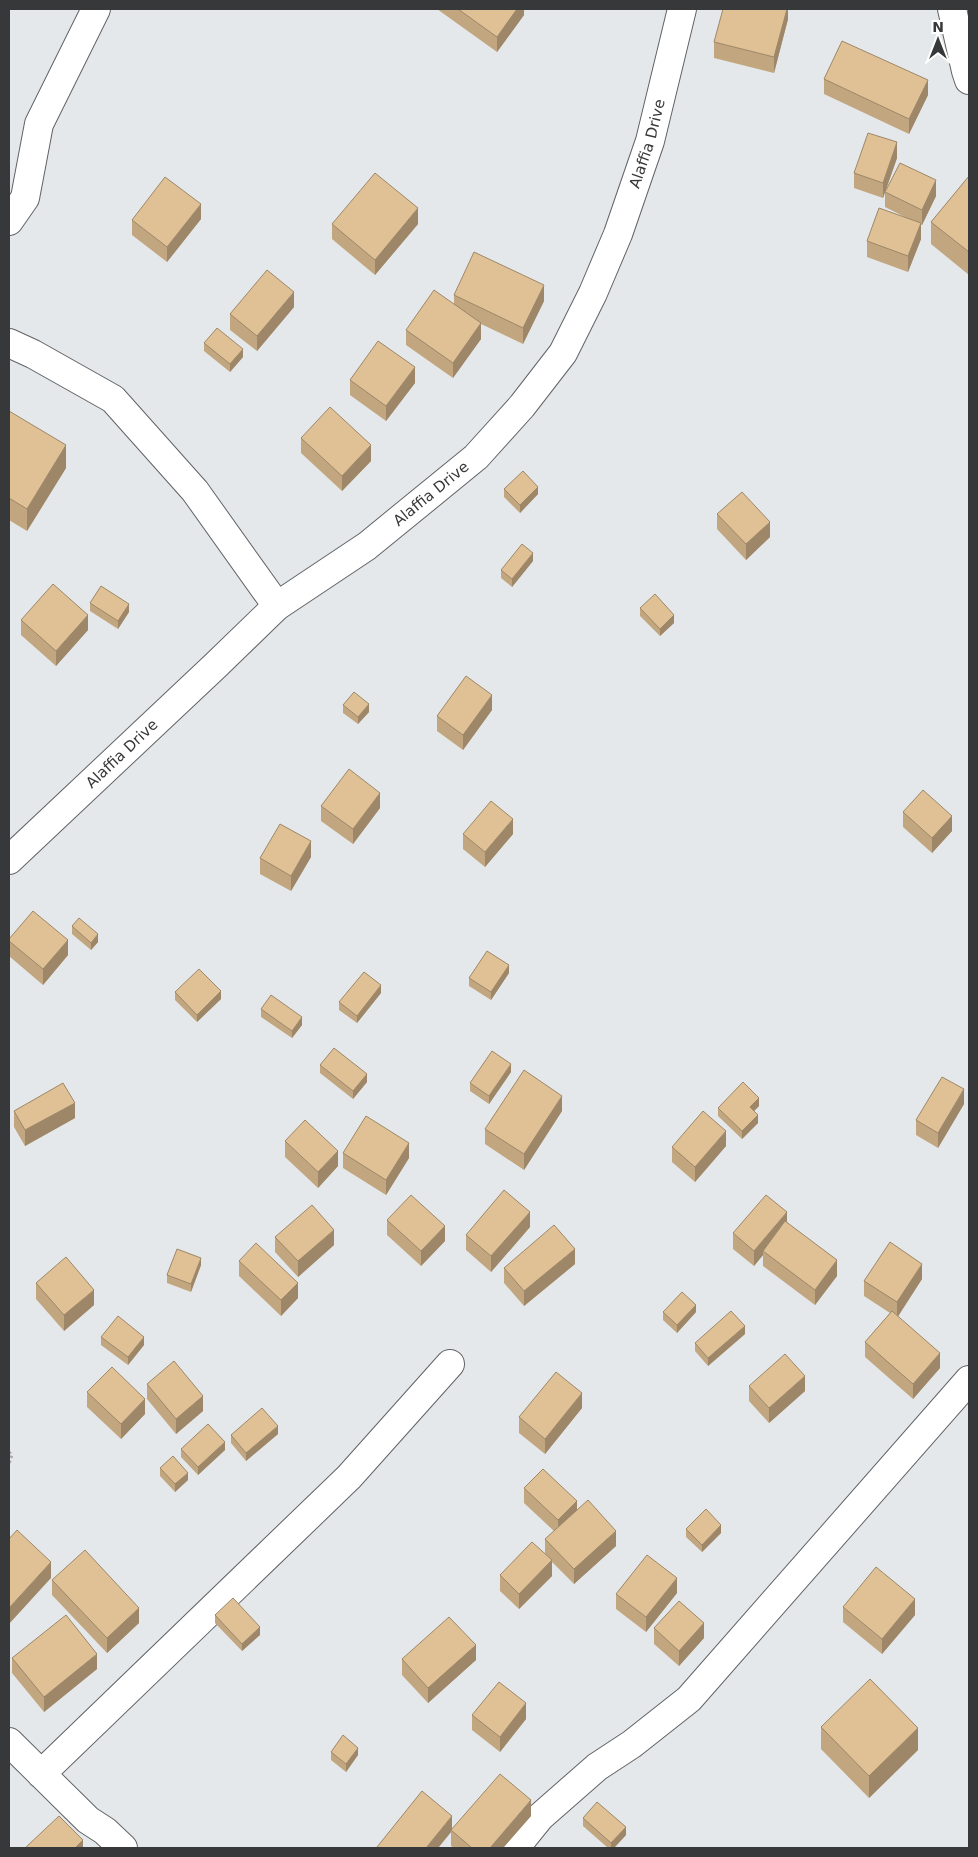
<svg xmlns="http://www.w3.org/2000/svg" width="978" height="1857" font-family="'DejaVu Sans',sans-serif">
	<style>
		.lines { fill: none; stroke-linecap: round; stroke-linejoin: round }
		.minor-casing { stroke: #616366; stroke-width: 30 }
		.tertiary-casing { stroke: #616366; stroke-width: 30 }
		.path { stroke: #a9abad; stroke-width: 3; stroke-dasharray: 2.5 2.5; stroke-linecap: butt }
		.minor { stroke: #fff; stroke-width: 28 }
		.tertiary { stroke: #fff; stroke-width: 28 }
		.wall { fill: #c1a680 }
		.shaded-wall { fill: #9d8768 }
		.building { fill: #e0c195; stroke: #9d8768 }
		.labels { text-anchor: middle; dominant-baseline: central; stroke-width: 4; stroke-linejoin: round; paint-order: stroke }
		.street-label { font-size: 15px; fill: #373839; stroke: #fff }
	</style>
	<rect width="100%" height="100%" fill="#e5e8ea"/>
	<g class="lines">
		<defs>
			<path id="minor" d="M952 9 966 71 969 80
				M9 221 25 198 39 124 96 9
				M9 343 33 354 113 399 195 491 277 606
				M9 1742 88 1820 105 1831 123 1848
				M41 1774 349 1477 450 1364
				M515 1848 540 1817 597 1767 632 1744 689 1699 969 1380"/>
			<g id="tertiary">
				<path id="s1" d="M9 860 215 666 277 606 367 546 476 457 522 406 563 353 593 293 618 234 650 141 682 9"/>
			</g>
		</defs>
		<use href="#minor" class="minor-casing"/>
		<use href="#tertiary" class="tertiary-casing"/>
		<path class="path" d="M9 1452 12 1455 9 1464"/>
		<use href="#minor" class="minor"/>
		<use href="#tertiary" class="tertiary"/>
	</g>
	<path class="wall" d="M437 9H524V15L497 52Z
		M788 9V19L774 73 714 58V42Z
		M824 79 928 95 909 134 824 94Z
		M897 158 883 198 854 188V173Z
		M969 176V275L931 244V222Z
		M885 192 936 196 922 225H921V239L908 272 867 257V241L909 219 885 207Z
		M201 219 167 262 132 235V220Z
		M332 224H418L375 275 332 239Z
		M454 295 544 301 523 344 481 324V339L453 378 406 345V330L454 304Z
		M294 307 257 351 230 330V314Z
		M204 343 243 357 230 372 204 351Z
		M350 380 415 383 386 421 350 395Z
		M9 411 66 468 27 531 9 520Z
		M301 438 371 461 342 491 301 453Z
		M504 489 538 494 520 513 504 497Z
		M717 514 770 537 746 560 717 529Z
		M533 561 512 587 501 578V570Z
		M90 603 129 612 118 629 90 611Z
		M640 608 674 623 660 636 640 616Z
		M21 620 88 630 56 666 21 635Z
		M343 705 369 712 358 724 343 713Z
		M492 710 463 750 437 731V716Z
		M321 806 380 808 353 844 321 821Z
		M903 812 952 831 932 853 903 827Z
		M463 834H513L485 867 463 849Z
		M311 857 291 891 260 874V858Z
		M72 926 98 942 91 950 72 934Z
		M9 939 68 955 43 985 9 956Z
		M509 973 491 1000 469 986V978Z
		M175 992 221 999 197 1022 175 1000Z
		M381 993 357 1023 339 1010V1002Z
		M261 1009 302 1025 292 1038 261 1017Z
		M320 1065 367 1082 353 1099 320 1073Z
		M511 1072 489 1104 470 1091V1083Z
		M964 1104 938 1148 916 1135V1120Z
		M759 1106 754 1111 758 1123 742 1139 718 1116V1108Z
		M14 1111 75 1118 25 1146 14 1127Z
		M562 1111 524 1170 485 1144V1129Z
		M285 1141 338 1166 318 1188 285 1157Z
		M726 1146 695 1182 672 1162V1147Z
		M343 1153 409 1158 386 1195 343 1168Z
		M387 1220 445 1241 421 1266 387 1235Z
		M787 1222 837 1276 815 1305 763 1266V1255L754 1266 733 1249V1233Z
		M530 1227 491 1272 466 1250V1235Z
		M275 1237 334 1245 298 1277 275 1252Z
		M239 1261 298 1298 281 1316 239 1276Z
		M575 1264 524 1306 504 1283V1268Z
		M201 1265 191 1292 167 1283V1275Z
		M922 1279 898 1316 940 1368 913 1399 865 1357V1342L890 1313 864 1296V1281Z
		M36 1283 94 1305 64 1331 36 1299Z
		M663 1312H696L677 1333 663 1320Z
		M745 1334 708 1366 695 1351V1343Z
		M101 1337 144 1345 128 1365 101 1345Z
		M147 1384 203 1411 176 1434 147 1399Z
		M749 1386 805 1391 769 1423 749 1401Z
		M87 1392 145 1414 121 1439 87 1407Z
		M582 1408 545 1454 519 1433V1417Z
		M278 1434 246 1461 231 1443V1435Z
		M181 1449 225 1450 198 1475 181 1457Z
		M160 1468 188 1480 175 1492 160 1476Z
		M524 1488 577 1511 616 1546 574 1584 552 1562V1576L519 1609 500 1591V1575L545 1554V1539L554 1531 524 1503Z
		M686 1529 721 1533 702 1552 686 1537Z
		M52 1580 139 1623 107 1653 52 1595Z
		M677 1593 646 1632 616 1609V1594Z
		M843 1607 915 1615 882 1654 843 1622Z
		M215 1615 260 1635 242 1651 215 1623Z
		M654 1628 704 1638 679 1666 654 1644Z
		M12 1658 97 1669 44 1712 12 1673Z
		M402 1659 476 1660 428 1703 402 1675Z
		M472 1715 526 1719 500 1752 472 1730Z
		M821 1727 918 1750 869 1798 821 1749Z
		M331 1752 358 1755 346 1772 331 1760Z
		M531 1816 503 1848H454L451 1846V1832L438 1848H377V1847L452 1829Z
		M583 1818 626 1835 614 1848H608L583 1826Z"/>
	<path class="shaded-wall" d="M517 9H524V15L497 52V37Z
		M787 9H788V19L774 73V57Z
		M928 80V95L909 134V119Z
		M897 142V158L883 198V183Z
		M936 180V196L922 225V210Z
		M201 204V219L167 262V247Z
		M418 208V224L375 275V260Z
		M921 223V239L908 272V256Z
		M544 285V301L523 344V328Z
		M294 292V307L257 351V336Z
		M481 323V339L453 378V363Z
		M243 349V357L230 372V364Z
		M415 367V383L386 421V406Z
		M66 445V468L27 531V509Z
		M371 445V461L342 491V476Z
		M538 487V494L520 513V505Z
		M770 522V537L746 560V544Z
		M533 553V561L512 587V579Z
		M129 604V612L118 629V621Z
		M88 615V630L56 666V651Z
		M674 615V623L660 636V629Z
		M492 695V710L463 750V735Z
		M369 704V712L358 724V717Z
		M380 793V808L353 844V829Z
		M952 816V831L932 853V838Z
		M513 819V834L485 867V852Z
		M311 841V857L291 891V876Z
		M98 934V942L91 950V943Z
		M68 940V955L43 985V969Z
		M509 965V973L491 1000V992Z
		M381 985V993L357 1023V1016Z
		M221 991V999L197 1022V1015Z
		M302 1017V1025L292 1038V1031Z
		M511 1064V1072L489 1104V1096Z
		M367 1074V1082L353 1099V1091Z
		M964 1089V1104L938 1148V1133Z
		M562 1096V1111L524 1170V1154Z
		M759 1098V1106L750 1115V1107Z
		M75 1103V1118L25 1146V1130Z
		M758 1115V1123L742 1139V1131Z
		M726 1131V1146L695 1182V1167Z
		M409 1143V1158L386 1195V1180Z
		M338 1151V1166L318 1188V1172Z
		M530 1212V1227L491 1272V1256Z
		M787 1212V1227L763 1251V1255L754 1266V1251Z
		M445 1226V1241L421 1266V1251Z
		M334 1230V1245L298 1277V1261Z
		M575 1249V1264L524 1306V1291Z
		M201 1258V1265L191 1292V1284Z
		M837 1260V1276L815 1305V1290Z
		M922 1264V1279L897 1318V1302Z
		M298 1283V1298L281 1316V1300Z
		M94 1290V1305L64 1331V1315Z
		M696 1305V1312L677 1333V1325Z
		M745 1326V1334L708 1366V1358Z
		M144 1337V1345L128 1365V1357Z
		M940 1353V1368L913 1399V1384Z
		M805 1376V1391L769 1423V1408Z
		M582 1393V1408L545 1454V1439Z
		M203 1396V1411L176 1434V1419Z
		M145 1399V1414L121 1439V1424Z
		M278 1426V1434L246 1461V1453Z
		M225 1442V1450L198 1475V1467Z
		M188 1473V1480L175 1492V1484Z
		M577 1501V1516L558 1535V1520Z
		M721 1525V1533L702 1552V1545Z
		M616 1531V1546L574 1584V1569Z
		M552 1560V1576L519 1609V1594Z
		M51 1562V1578L9 1624V1608Z
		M677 1578V1593L646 1632V1617Z
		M915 1599V1615L882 1654V1639Z
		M139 1608V1623L107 1653V1638Z
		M704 1623V1638L679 1666V1651Z
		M260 1627V1635L242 1651V1644Z
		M476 1645V1660L428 1703V1688Z
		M97 1654V1669L44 1712V1697Z
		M526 1703V1719L500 1752V1737Z
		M918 1728V1750L869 1798V1776Z
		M358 1748V1755L346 1772V1764Z
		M531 1800V1816L503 1848H490Z
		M452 1816V1831L451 1830V1832L438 1848H426Z
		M626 1827V1835L614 1848H611V1843Z
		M83 1840V1848H75Z"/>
	<path class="building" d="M458 9H517L497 37Z
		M723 9H787L774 57 714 42Z
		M842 41 928 80 909 119 824 79Z
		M868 133 897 142 883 183 854 173Z
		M900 163 936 180 922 210 885 192Z
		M375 173 418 208 375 260 332 224Z
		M969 176V252L931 222Z
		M165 177 201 204 167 247 132 220Z
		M879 208 921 223 908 256 867 241Z
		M474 252 544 285 523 328 454 295Z
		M267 270 294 292 257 336 230 314Z
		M434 290 481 323 453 363 406 330Z
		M217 328 243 349 230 364 204 343Z
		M378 341 415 367 386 406 350 380Z
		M330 407 371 445 342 476 301 438Z
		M9 411 66 445 27 509 9 498Z
		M523 471 538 487 520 505 504 489Z
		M742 492 770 522 746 544 717 514Z
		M522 544 533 553 512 579 501 570Z
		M53 584 88 615 56 651 21 620Z
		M101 586 129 604 118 621 90 603Z
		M655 594 674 615 660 629 640 608Z
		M466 676 492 695 463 735 437 716Z
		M354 692 369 704 358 717 343 705Z
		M349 769 380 793 353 829 321 806Z
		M923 790 952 816 932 838 903 812Z
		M491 801 513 819 485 852 463 834Z
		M280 824 311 841 291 876 260 858Z
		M33 911 68 940 43 969 9 941V939Z
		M79 918 98 934 91 943 72 926Z
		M487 951 509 965 491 992 469 978Z
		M199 969 221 991 197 1015 175 992Z
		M364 972 381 985 357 1016 339 1002Z
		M271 995 302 1017 292 1031 261 1009Z
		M334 1048 367 1074 353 1091 320 1065Z
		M492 1051 511 1064 489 1096 470 1083Z
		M524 1070 562 1096 524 1154 485 1129Z
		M942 1077 964 1089 938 1133 916 1120Z
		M743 1082 759 1098 750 1107 758 1115 742 1131 718 1108Z
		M63 1083 75 1103 25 1130 14 1111Z
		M703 1111 726 1131 695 1167 672 1147Z
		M366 1116 409 1143 386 1180 343 1153Z
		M305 1120 338 1151 318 1172 285 1141Z
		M504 1190 530 1212 491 1256 466 1235Z
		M411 1195 445 1226 421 1251 387 1220Z
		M766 1195 787 1212 754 1251 733 1233Z
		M312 1205 334 1230 298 1261 275 1237Z
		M785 1221 837 1260 815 1290 763 1251Z
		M554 1225 575 1249 524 1291 504 1268Z
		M890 1242 922 1264 897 1302 864 1281Z
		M256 1243 298 1283 281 1300 239 1261Z
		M177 1249 201 1258 191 1284 167 1275Z
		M66 1257 94 1290 64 1315 36 1283Z
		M682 1292 696 1305 677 1325 663 1312Z
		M731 1311 745 1326 708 1358 695 1343Z
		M892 1311 940 1353 913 1384 865 1342Z
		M118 1316 144 1337 128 1357 101 1337Z
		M785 1354 805 1376 769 1408 749 1386Z
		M174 1361 203 1396 176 1419 147 1384Z
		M112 1367 145 1399 121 1424 87 1392Z
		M556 1372 582 1393 545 1439 519 1417Z
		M262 1408 278 1426 246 1453 231 1435Z
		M208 1424 225 1442 198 1467 181 1449Z
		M173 1456 188 1473 175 1484 160 1468Z
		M543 1469 577 1501 558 1520 524 1488Z
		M588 1500 616 1531 574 1569 545 1539Z
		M706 1509 721 1525 702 1545 686 1529Z
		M17 1530 51 1562 9 1608V1539Z
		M532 1542 552 1560 519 1594 500 1575Z
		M85 1550 139 1608 107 1638 52 1580Z
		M647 1555 677 1578 646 1617 616 1594Z
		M876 1567 915 1599 882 1639 843 1607Z
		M233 1598 260 1627 242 1644 215 1615Z
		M679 1601 704 1623 679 1651 654 1628Z
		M66 1615 97 1654 44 1697 12 1658Z
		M449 1617 476 1645 428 1688 402 1659Z
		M870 1679 918 1728 869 1776 821 1727Z
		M499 1682 526 1703 500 1737 472 1715Z
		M343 1735 358 1748 346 1764 331 1752Z
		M500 1774 531 1800 490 1848H472L451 1830Z
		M422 1791 452 1816 426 1848H378L377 1847Z
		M597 1802 626 1827 611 1843 583 1818Z
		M59 1816 83 1840 75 1848H25Z"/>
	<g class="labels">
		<g class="street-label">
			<text stroke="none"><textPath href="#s1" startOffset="980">Alaffia Drive</textPath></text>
			<text stroke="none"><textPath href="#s1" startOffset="560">Alaffia Drive</textPath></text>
			<text stroke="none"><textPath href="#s1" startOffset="155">Alaffia Drive</textPath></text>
		</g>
	</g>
	<rect width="978" height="1857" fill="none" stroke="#373839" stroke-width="20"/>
	<g transform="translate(938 40)" stroke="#ffffff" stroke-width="4" paint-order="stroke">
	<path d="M0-4L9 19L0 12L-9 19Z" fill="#373839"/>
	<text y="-8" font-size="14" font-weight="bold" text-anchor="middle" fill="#373839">N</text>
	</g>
</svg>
